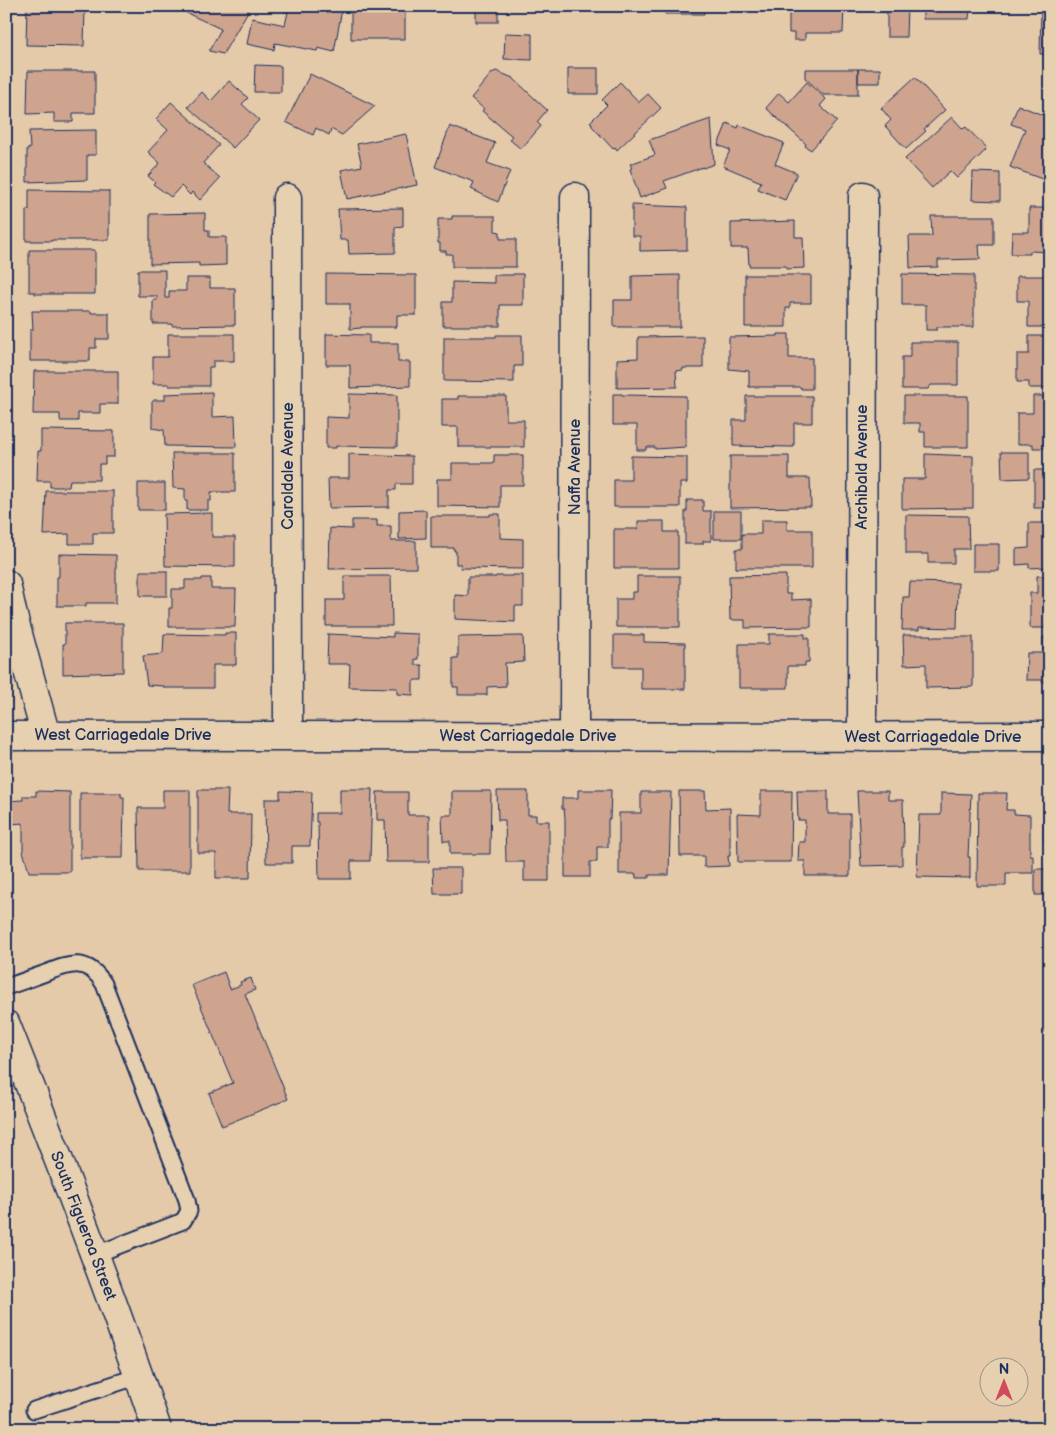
<svg xmlns="http://www.w3.org/2000/svg" width="1056" height="1435" font-family="'Balsamiq Sans',sans-serif">
	<style>
		.building { fill: #cea48f; stroke: #1b2f5e }
		.lines { fill: none; stroke-linecap: round; stroke-linejoin: round }
		.service-casing { stroke: #1b2f5e; stroke-width: 19 }
		.minor-casing { stroke: #1b2f5e; stroke-width: 31 }
		.primary-casing { stroke: #1b2f5e; stroke-width: 31 }
		.service { stroke: #e6d0af; stroke-width: 15 }
		.minor { stroke: #e6d0af; stroke-width: 28 }
		.primary { stroke: #e6d0af; stroke-width: 28 }
		.labels { text-anchor: middle; dominant-baseline: central; stroke-width: 4; stroke-linejoin: round; paint-order: stroke }
		.street-label { font-size: 16px; fill: #1b2f5e; stroke: #e6d0af }
	</style>
	<rect width="100%" height="100%" fill="#e5caaa"/>
	<filter id="ink" filterUnits="userSpaceOnUse"><feTurbulence type="fractalNoise" baseFrequency=".02" numOctaves="2"/><feDisplacementMap in="SourceGraphic" scale="10" xChannelSelector="R" yChannelSelector="G"/><feConvolveMatrix kernelMatrix="1 2 1 2 8 2 1 2 1" color-interpolation-filters="sRGB"/></filter>
	<g filter="url(#ink)">
		<path class="building" d="M27 6H85L84 46 26 45Z
			M179 6H251L223 54 209 51 221 29 178 9Z
			M285 6H335L334 8 342 9 334 52 318 48 317 51 275 43 274 50 247 44 252 18 285 25 288 12H284Z
			M351 6H405V39H351Z
			M476 6H498V22H476Z
			M602 6H640V9L602 8Z
			M665 6H704V14H665Z
			M731 6H760V8H731Z
			M789 6H844L843 33H805V40H794V33H789Z
			M876 6H907L906 37H887V12H875Z
			M923 6H970L969 19H923Z
			M1041 6H1050V54H1040Z
			M505 33 532 34V60L504 59Z
			M255 65 281 66V92H254Z
			M568 68H598V94H568Z
			M805 69H858V95H824L805 78Z
			M858 69H880V83H858Z
			M28 71H95V113H73V122H54V113L27 114Z
			M496 71 513 78 547 110 537 122 541 126 521 149 509 139 512 136 482 111 484 109 471 98 492 73Z
			M310 74 375 106 342 135 331 129 329 135 316 128 313 135 286 122Z
			M915 77 945 110 924 129 926 131 906 149 885 126 891 120 881 108Z
			M229 81 248 98 242 104 259 120 233 148 188 107 202 92 211 101Z
			M620 82 639 102 648 94 661 108 617 150 615 147 613 149 591 125 593 124 590 122 607 105 602 100Z
			M807 82 826 99 820 106 837 121 811 150 805 146 806 144 766 108 779 93 789 102Z
			M171 102 219 145 203 163 220 178 200 200 192 192 190 195 181 186 171 197 153 184 155 182 148 176 160 163 148 152 168 130 156 119Z
			M1018 105 1050 118V123L1045 134 1050 136V182L1010 167 1025 129 1011 124Z
			M952 117 963 129 966 127 987 149 957 178 950 171 932 188 905 159Z
			M711 119 714 164 703 168V167L664 181 667 188 640 198 630 169 632 168 630 164 655 155 649 140Z
			M727 123 738 128 739 125 784 143 775 164 797 173 785 200 758 189 761 182 723 166 730 150 718 145Z
			M450 126 495 143 487 163 510 171 498 202 471 189 474 182 435 167Z
			M96 130V155H87V180L27 182V149H30L29 131Z
			M406 134 417 185 347 199 341 170 362 166 357 144Z
			M973 172 1000 173V201L972 200Z
			M29 190 109 191V240H52V241H26V210H29Z
			M632 205 687 207V250L640 251V236H632Z
			M403 208V226L395 227V253L349 254 348 240H340L338 209Z
			M1029 208H1050V252L1030 251V254H1011L1012 232H1029Z
			M205 213V230H209V237H226V265L199 266V263L150 264V214Z
			M452 216H495V231L500 232V239H516V267H452V254H446V251H440V243H438V219H452Z
			M931 216H994V245H979L980 259 938 260V267L910 268 909 236H932Z
			M795 221V237H803L804 268 786 269V266H749L748 248H731V223Z
			M29 250H95V294H35V292H29Z
			M138 270H165V298H169V291H186V278H210V288H235V325L172 326V324H153V300H157V296H138Z
			M326 274 416 275V315H397V327H361V328L350 329V304H326Z
			M513 274H523V305H500V326H443V302H452V282L494 283V275H513Z
			M902 274 974 275V327H937V330H926V305H902Z
			M680 275V327H614V300H632V276Z
			M745 275H811V303H790V308H786V327H745Z
			M1017 276H1050V327H1028V301H1017Z
			M32 311H91V313H109V339H96V348H90V361H30V330H33Z
			M168 334H234V361H213V367H209V386H169V384H153V357H168Z
			M326 334 369 335V343H398V362H410V386L350 388V365H326Z
			M778 334H789V358H812V389H801V387H749V371L729 369V337L778 336Z
			M496 335H522V366H514V382L444 381V337H496Z
			M703 336V368H683V370L676 371 677 387 617 388V359L638 358V337Z
			M1029 336H1050V388H1029V382H1017V354H1029Z
			M910 342H958V385H931L928 389H902V357H910Z
			M34 371H118V404H100V413H78V421H60V414H33Z
			M212 392V417L235 416 236 447 165 446 164 430 152 428V402L154 400H165V394Z
			M349 394 397 395V447L336 446V448H326V417L349 418Z
			M613 394H622V395L686 396V447L655 449V447H646V450H637V425H613Z
			M458 396H506V420H524V447H458V427H442V399H458Z
			M746 396H812V423H794V447L733 446V420H746Z
			M904 396H968V447H925V432H920V423H904Z
			M1033 396H1050V448H1033V444H1017V413H1033Z
			M41 430 114 431V457H105V464H99V480H70L69 487H50V481H37L38 451H41Z
			M1001 452H1029V478L1002 479Z
			M172 453H235V492H211V501H208V510H187V501H185V489L173 488Z
			M349 454 412 456V484H396V490H389V507L329 508 328 478H349Z
			M925 454 973 456V508L902 509V479H925Z
			M494 455H523V485H500V507L437 506V479H452V463H494Z
			M631 456 687 457V483H680V507H614V480H631Z
			M730 456H789V478H810L811 507 730 508Z
			M1047 461H1050V508H1034V470H1047Z
			M138 483H165V510H138Z
			M46 491H113V533H93V544H69V534L44 535Z
			M687 500H703V511H711V541H703V544H685V511H687Z
			M426 510V538L399 539V511Z
			M714 511H741V539H714Z
			M212 513V537H235V567L165 566 164 514Z
			M490 514H500V538L523 539V569L461 568V564H456V551H454V548H431V516H490Z
			M906 515 968 516 969 549H954V563H928V554H906Z
			M352 520H377V526H391V541H416V568L329 569 330 528 352 529Z
			M761 520H787V530H812V568H736V549H742V534H761Z
			M638 521H664V532H678V568H614V529H638Z
			M1029 523H1050V567L1029 568V564L1016 565V549L1029 548Z
			M973 544H999V571H973Z
			M59 554 116 555V603H86V606H57V577H59Z
			M140 571H167V596H140Z
			M512 575H523V606H515V622L455 619V595L468 596V577H496V576H512Z
			M786 575V594H791V600L811 599V627L745 628V620H730L729 576Z
			M344 576H391L392 626H326V600H344Z
			M637 576H680V627H616V599H632V592H637Z
			M1037 576H1050V628H1030V593H1037Z
			M202 578H211V589H236L235 627H169V608H172V589H185V580H202Z
			M910 582 958 583 957 628 919 627V630H902L903 597H909Z
			M65 623H123V672L63 674V644H65Z
			M225 633H236V665H213V688H164V686L147 685 143 656 163 654 164 634 225 635Z
			M393 633 418 634V659H415V665H422V680H415L413 682V695L397 694V688L349 687 350 664H327L328 634 393 637Z
			M769 634H805V638H809V662H805V666H788V688H739V644H769Z
			M614 635H644V642L685 643V689H641V667H614Z
			M903 635H931V637H973V687L926 688V664L904 665Z
			M523 636 524 662 505 663 506 686 487 687V695H458V687H453V658H458V637Z
			M1043 637 1050 638V682H1043V680H1026L1027 653H1043Z
			M340 789H372L370 861H351V879H319L318 822H316V813H340Z
			M163 790H190V871H139L138 808H163Z
			M198 790H228L227 814H251L250 878H216V853H198Z
			M578 790H611L610 819H608V847H597V862H590V877H565V818L564 809H562V798H578Z
			M36 791 70 792V872H29L23 851V823L12 824 6 801 23 800V796H36Z
			M280 791 312 792 310 846H292V863H266L265 799H280Z
			M452 791H491L490 854H450V841H443L442 815H452Z
			M497 791H528V815H536V821H549V881H524V862H506L505 820H498Z
			M679 791H705L706 809 730 808V856H728L729 866 704 867V856H680Z
			M761 791H792L791 862H738L737 814 761 815Z
			M797 791H828V814H850V876H805V861H798L799 842H805V820H798Z
			M857 791H888V800H903L904 847H902V865L861 866Z
			M377 792H408V815H429V862H386L385 820H377Z
			M641 792H671L669 875H649V878H636V874H619V813H641Z
			M80 793H121V797H124L123 858H80Z
			M941 793 971 794 968 857H970V878L917 877 919 815H941Z
			M978 793H1007L1006 810H1014V814L1030 815V855H1033V873H1006V886H977Z
			M1044 816H1050V842H1044Z
			M433 868H461V894H434Z
			M1035 869H1050V895H1035Z
			M224 972 230 989 241 985 240 982 251 978 255 990 245 994 288 1099 222 1126 209 1093 233 1083 192 985Z"/>
		<g class="lines">
			<defs>
				<path id="service" d="M6 987C19 983 31 978 43 974 69 964 87 956 104 984L187 1200 189 1211 183 1221 94 1255
					M34 1410 139 1376"/>
				<path id="minor" d="M287 198 288 734
					M6 584 13 616 46 736
					M6 736C354 735 702 738 1050 736
					M574 736 575 197
					M862 737 863 196"/>
				<path id="primary" d="M6 1025C59 1159 111 1293 157 1429"/>
			</defs>
			<use href="#service" class="service-casing"/>
			<use href="#minor" class="minor-casing"/>
			<use href="#primary" class="primary-casing"/>
			<use href="#service" class="service"/>
			<use href="#minor" class="minor"/>
			<use href="#primary" class="primary"/>
		</g>
	</g>
	<g class="labels">
		<g class="street-label">
			<text transform="translate(288 466) rotate(-90)">Caroldale Avenue</text>
			<text transform="translate(575 467) rotate(-90)">Naffa Avenue</text>
			<text transform="translate(862 467) rotate(-90)">Archibald Avenue</text>
			<text x="123" y="735">West Carriagedale Drive</text>
			<text x="528" y="736">West Carriagedale Drive</text>
			<text x="933" y="737">West Carriagedale Drive</text>
			<text transform="translate(83 1226) rotate(69)">South Figueroa Street</text>
		</g>
	</g>
	<rect width="1056" height="1435" fill="none" stroke="#e6d0af" stroke-width="25"/>
	<rect x="12" y="12" width="1031" height="1410" fill="none" stroke="#1b2f5e" stroke-width="2" filter="url(#ink)"/>
	<g transform="translate(1004 1382)"><circle r="24" fill="#e6d0af" stroke="#95908f"/>
	<path d="M0-4L9 19L0 12L-9 19Z" fill="#d1495b"/>
	<text y="-8" font-size="14" font-weight="bold" text-anchor="middle" fill="#1b2f5e">N</text>
	</g>
</svg>
